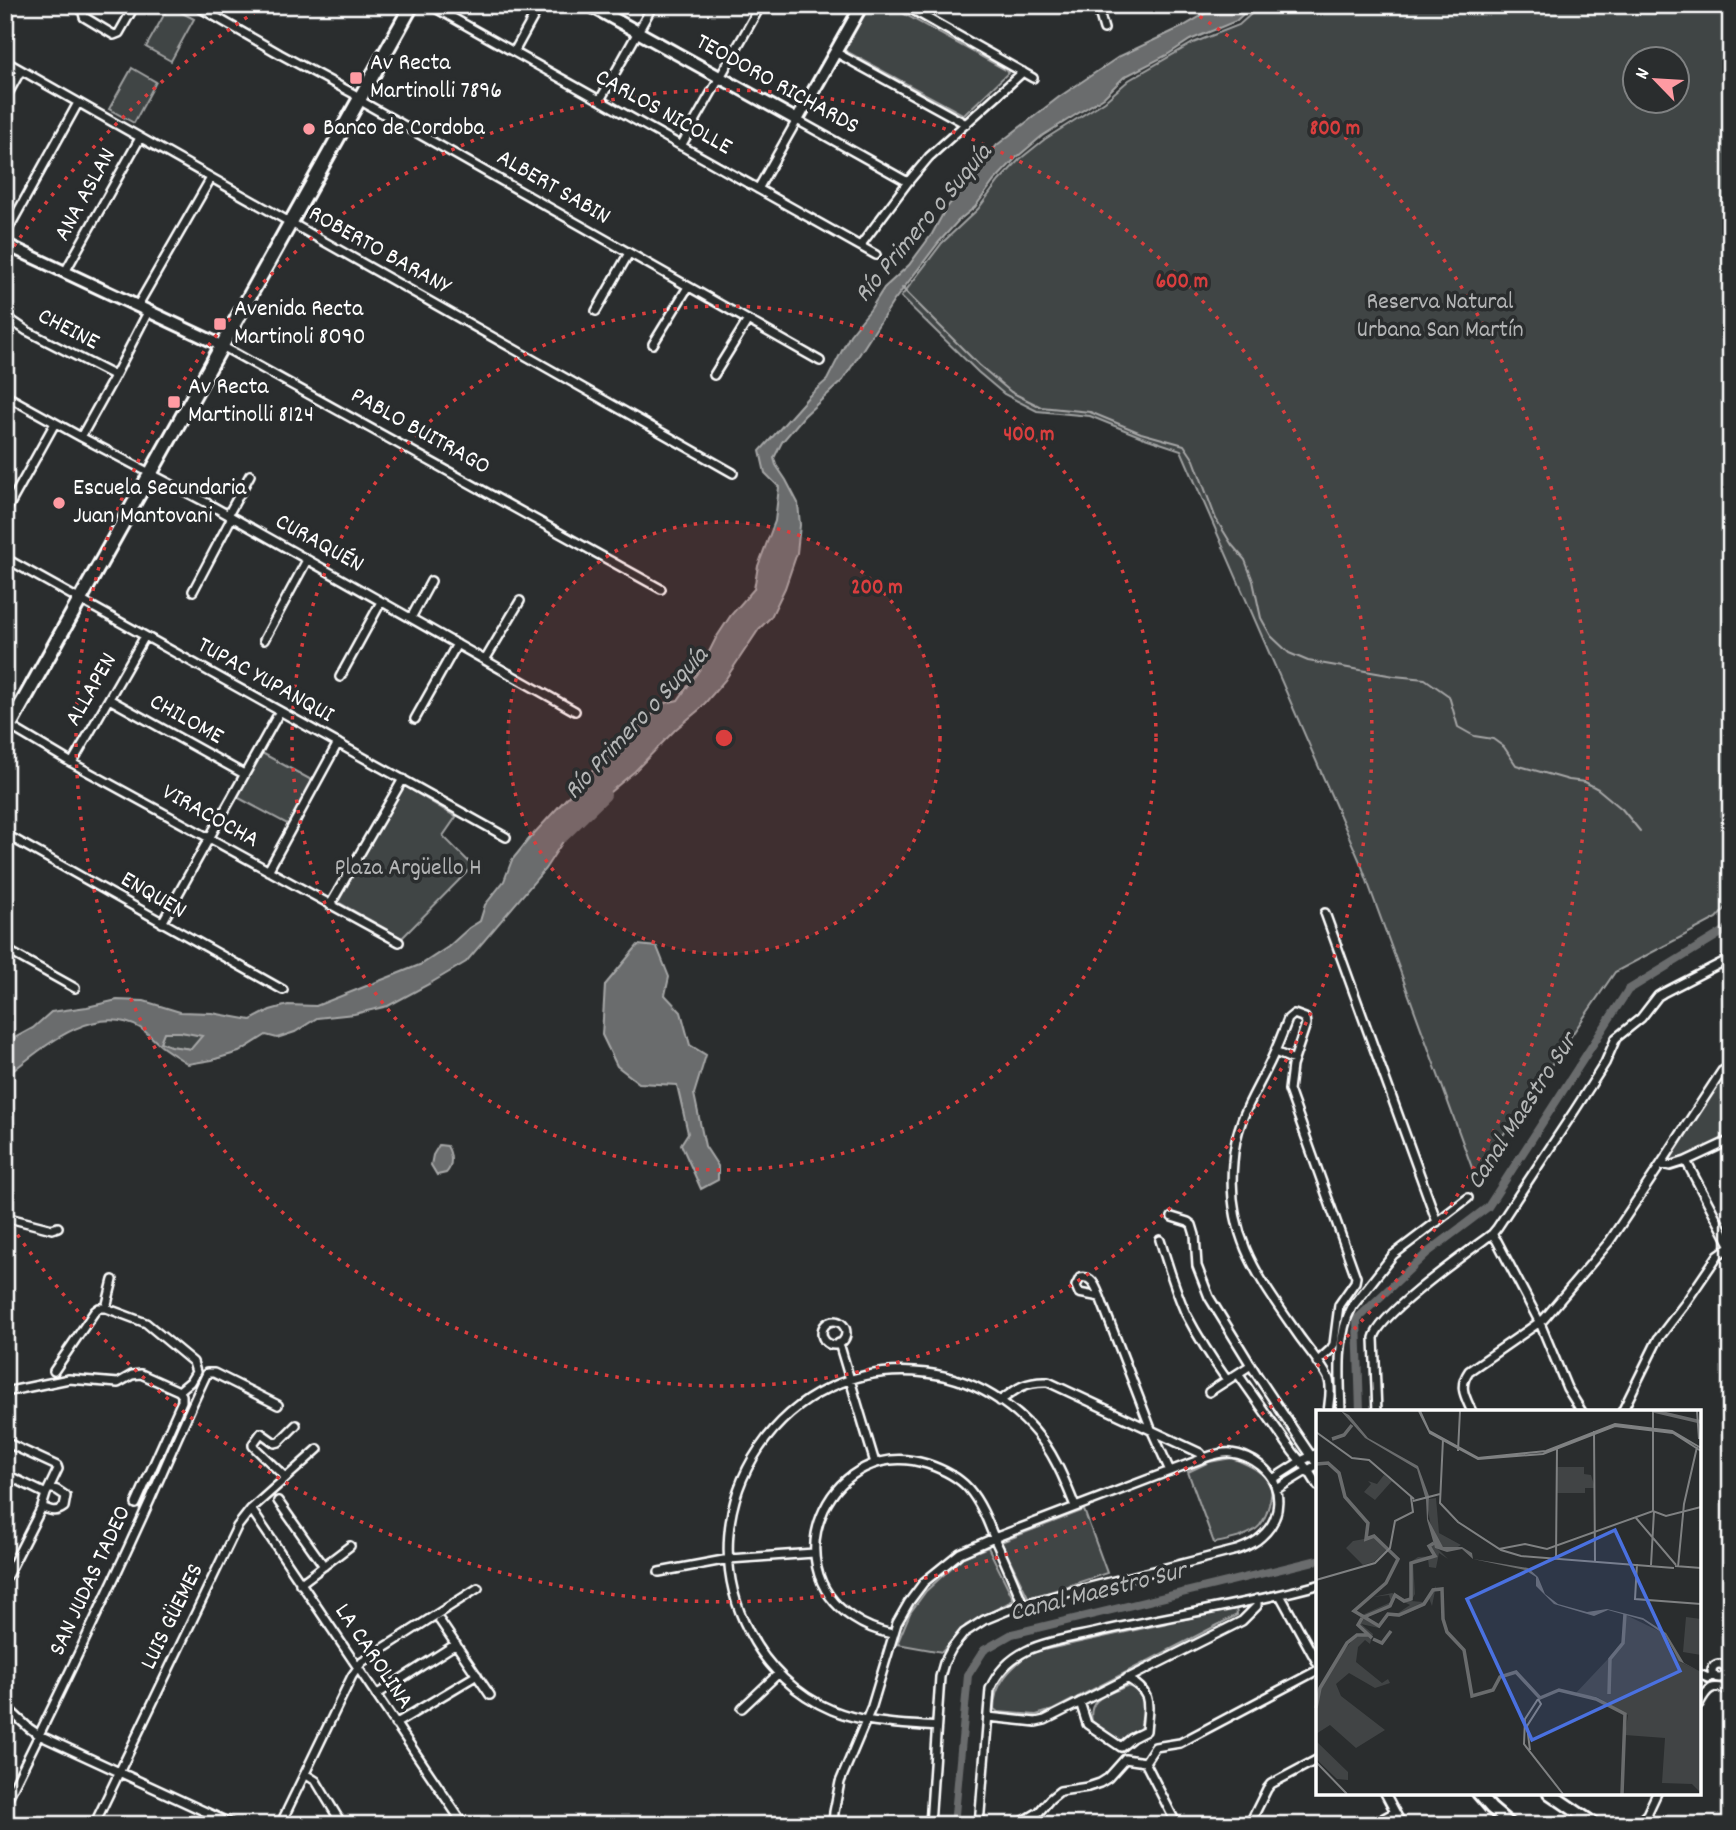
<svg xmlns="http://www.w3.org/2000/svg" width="1736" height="1830" font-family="Dekko,sans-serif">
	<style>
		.green { fill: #414445; stroke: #a0a2a2; stroke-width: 2; fill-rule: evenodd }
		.water { fill: #6a6c6d; stroke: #a6a7a7; stroke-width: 2; fill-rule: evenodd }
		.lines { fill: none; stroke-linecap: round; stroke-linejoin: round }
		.stream { stroke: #a6a7a7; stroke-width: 2 }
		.canal { stroke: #6a6c6d; stroke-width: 8 }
		.river { stroke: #6a6c6d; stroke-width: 12 }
		.street-casing { stroke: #fff; stroke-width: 12 }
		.secondary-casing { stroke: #fff; stroke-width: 16 }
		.primary-casing { stroke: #fff; stroke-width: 18 }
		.street { stroke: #2a2d2e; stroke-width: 7 }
		.secondary { stroke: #2a2d2e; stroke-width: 10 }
		.primary { stroke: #2a2d2e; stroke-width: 12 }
		.ring { fill: none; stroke: #da3e3e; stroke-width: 3.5; stroke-dasharray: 3.5 7 }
		.poi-dot { fill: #ff9aa2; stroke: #2a2d2e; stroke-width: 2.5 }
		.labels { text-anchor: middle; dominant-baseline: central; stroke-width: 7; stroke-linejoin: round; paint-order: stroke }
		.poi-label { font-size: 24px; fill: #fff; stroke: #2a2d2e; text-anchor: start }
		.street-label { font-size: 24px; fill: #fff; stroke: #2a2d2e }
		.park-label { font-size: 24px; fill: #b3b4b5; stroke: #2a2d2e }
		.water-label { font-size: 26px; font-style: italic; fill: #b4b6b6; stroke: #2a2d2e }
		.inset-river { fill: none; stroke: #6a6c6d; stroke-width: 3.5 }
		.inset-road { fill: none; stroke: #7f8182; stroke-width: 2 }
		.view { fill: #4a71e0; fill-opacity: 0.15; stroke: #4a71e0; stroke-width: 3.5 }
		.inset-edge { fill: none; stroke: #fff; stroke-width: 3.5 }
		.centre { fill: #da3e3e; stroke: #2a2d2e; stroke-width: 3.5 }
		.ring-label { font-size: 21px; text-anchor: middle; font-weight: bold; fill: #da3e3e; stroke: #2a2d2e; stroke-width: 7; stroke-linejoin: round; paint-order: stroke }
	</style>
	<rect width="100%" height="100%" fill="#2a2d2e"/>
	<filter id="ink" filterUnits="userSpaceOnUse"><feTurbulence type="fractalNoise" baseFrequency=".0143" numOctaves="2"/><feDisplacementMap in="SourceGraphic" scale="14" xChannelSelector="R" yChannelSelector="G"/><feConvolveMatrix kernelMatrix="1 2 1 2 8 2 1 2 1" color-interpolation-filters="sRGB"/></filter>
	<g filter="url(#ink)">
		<path class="green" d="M866 5H888L1009 72 964 115 842 49Z
			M1261 5H1731V902L1717 918 1615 972 1475 1176 1361 864 1181 450 1142 437 1090 416 1037 411 1004 394 978 372 901 297 942 243 978 209 999 181 1020 159 1045 139 1105 101 1129 80 1193 43 1239 25ZM1634 60H1676V102H1634Z
			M169 6 194 19 171 61 146 47Z
			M132 68 156 82 134 123 109 109Z
			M262 753 315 782 291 826 237 797Z
			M403 785 456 817 443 836 473 866 402 938 338 902Z
			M164 1032H181L203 1035 192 1049 170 1046 160 1042Z
			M1731 1073V1136L1674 1161 1670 1160 1719 1083Z
			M1232 1458C1246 1464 1266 1471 1271 1488 1273 1493 1270 1499 1269 1505 1267 1513 1263 1524 1256 1529 1245 1537 1227 1541 1214 1543L1188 1472 1209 1462Z
			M1084 1510 1107 1573 1029 1599 1001 1542Z
			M988 1547 1014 1600 966 1625 942 1652 897 1644 910 1613 926 1591 963 1557Z
			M1236 1608 1237 1615 1053 1710 1036 1715 998 1712 994 1709C994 1683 1011 1668 1030 1653Z
			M1126 1686C1151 1690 1142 1713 1140 1732L1123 1742H1119L1092 1721C1087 1697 1108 1695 1126 1686Z"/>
		<path class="water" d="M1220 5H1253L1236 21 1190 40 1167 55 1124 77 1104 97 1042 136 1016 158 994 181 975 207 958 221 939 242 893 302 843 380 804 416 782 442 774 458 776 465 786 480 798 503 800 525 797 553 785 588 771 617 759 629 725 680 700 709 676 729 635 771 577 820 545 869 466 962 429 984 388 1006 354 1014 317 1018 295 1032 277 1038 266 1035 239 1052 212 1060 188 1064C179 1058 169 1052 161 1046 154 1040 148 1033 140 1028 93 1001 40 1050 5 1077V1043L33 1028 51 1012 87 1007 117 1000 144 1001 180 1012 212 1013 251 1020 270 1010 288 1005 316 1006 422 964 448 947 469 928 480 921 485 905 504 881 512 860 529 839 596 766 620 748 636 728 648 723 657 705 678 700 702 666 716 638 731 615 754 589 758 566 775 521 779 487 765 473 760 451 809 396 827 380 850 335 870 310 884 288 909 265 932 234 945 210 997 145 1059 97 1120 56 1182 27ZM164 1032H181L202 1036 191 1049 170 1046 160 1042Z
			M638 945 657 947 669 977 665 995 681 1012 690 1045 706 1055 694 1094 705 1146 718 1166V1180L701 1189 681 1144 688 1133 677 1085 639 1083 617 1066 602 1035 605 985Z
			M439 1145 447 1146C452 1154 453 1166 446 1173L437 1175 431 1165 433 1155Z"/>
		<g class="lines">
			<path class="stream" d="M902 288 979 365 1011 392 1041 407 1090 412 1141 433 1184 445 1194 460 1216 519 1232 545 1245 560 1253 581 1261 618 1271 636 1289 653 1308 661 1394 676 1425 679 1449 696 1458 727 1474 736 1493 739 1504 747 1516 765 1569 780 1585 782 1598 789 1622 809 1640 831"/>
			<path class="canal" d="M1360 1412 1357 1319 1427 1253 1488 1207 1628 990 1731 927
				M954 1825 968 1675 984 1650 1012 1634 1318 1560"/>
			<path class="river" d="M563 836 605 795"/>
			<defs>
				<path id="street" d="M88 5 83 13 84 17 114 35 119 33 135 5
					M195 5 280 54 354 94 359 100 820 361
					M430 5 876 255
					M904 5 1033 78
					M1097 5 1104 29
					M514 52 540 5
					M835 52 966 124
					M5 61 733 473
					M5 99 21 70
					M600 100 653 5
					M681 146 761 5
					M758 189 797 120 908 182
					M5 235 78 103
					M860 246 908 182 929 157 1023 72
					M65 272 140 138
					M138 305 211 178
					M596 311 629 253
					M5 316 27 331 115 376
					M653 344 688 287
					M220 345 661 589
					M714 375 748 320
					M5 395 81 437 207 503 575 711
					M81 437 115 376 149 310
					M5 513 55 423
					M228 515 250 475
					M5 558 506 837
					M193 591 232 517
					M411 618 431 581
					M264 640 307 560
					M485 660 520 601
					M340 677 381 602
					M109 699 244 774
					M415 719 457 644
					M8 725 72 763 399 942
					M72 763 145 636
					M5 834 283 990
					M268 871 338 743
					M330 905 403 779
					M1325 913 1437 1222
					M162 923 280 711
					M5 949 75 988
					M1275 1052 1294 1060
					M1686 1161 1731 1140
					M1661 1164 1722 1071 1731 1066
					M5 1217 52 1229 58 1227
					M1172 1217 1188 1222 1192 1225 1195 1235 1197 1266 1209 1297 1257 1375 1318 1466
					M1492 1234 1497 1241 1540 1323 1567 1388 1582 1412
					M1160 1240C1168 1265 1175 1290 1186 1314 1198 1337 1212 1359 1227 1380
					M1100 1297 1079 1293 1076 1286 1080 1278C1092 1275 1096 1287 1100 1297L1151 1429 1170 1471
					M822 1333a12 12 0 1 1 24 0a12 12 0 1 1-24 0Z
					M839 1343 875 1463
					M1317 1362 1331 1349 1334 1344 1339 1305 1355 1282 1356 1277 1289 1090 1292 1066 1306 1024 1305 1018 1294 1014 1288 1019C1283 1032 1278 1045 1272 1058 1255 1095 1236 1118 1233 1162 1226 1237 1259 1278 1299 1336 1306 1346 1326 1370 1329 1380 1332 1390 1329 1402 1328 1412
					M54 1371 95 1311 99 1308H106L113 1280
					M1238 1374 1293 1452 1308 1470 1318 1486
					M5 1392 69 1379 118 1383 132 1375 141 1374 179 1391 190 1382 196 1372 193 1362 146 1323 106 1308
					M1209 1392 1251 1365
					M1000 1401C1017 1388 1026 1381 1048 1382L1200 1453 1204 1458
					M1341 1412C1340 1379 1336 1336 1352 1307L1393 1255 1468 1198
					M1377 1412 1374 1338C1379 1314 1469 1251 1492 1234L1497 1228 1575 1110 1605 1063 1616 1038 1641 1018 1658 996 1663 993 1731 958
					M1472 1412C1465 1396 1458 1387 1469 1371L1544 1319 1609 1242 1661 1164 1670 1166 1686 1161 1731 1246
					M1622 1412 1658 1339 1684 1305 1718 1255 1731 1246
					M5 1442 57 1466 58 1469 46 1494 42 1507 5 1580
					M5 1474 46 1494
					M285 1477 253 1446V1444L261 1433 275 1443 279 1442 296 1425
					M1273 1479 1301 1461 1318 1453
					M1277 1489 1318 1464
					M278 1501 324 1566
					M136 1504 182 1401V1395L179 1391
					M42 1507C51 1511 56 1513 64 1507L66 1496 57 1490 49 1488
					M251 1509 464 1825
					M659 1572 729 1559 814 1553
					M300 1584 350 1546
					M1280 1595 1318 1664
					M440 1621 490 1695
					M892 1634C878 1631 865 1626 853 1618 771 1564 833 1434 927 1464 942 1469 957 1476 968 1488 981 1503 988 1522 995 1540 1005 1561 1014 1583 1023 1604
					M1712 1671a7 7 0 1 1 14 0a7 7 0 1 1-14 0Z
					M1699 1674 1708 1678 1714 1675
					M376 1695 456 1644
					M1080 1702 1087 1724 1121 1747 1132 1738 1146 1731C1148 1704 1154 1694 1127 1678
					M1699 1704C1708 1687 1713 1683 1731 1692
					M5 1706 29 1728 39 1735 234 1825
					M742 1708 778 1674
					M988 1717 1036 1722 1045 1720 1242 1621 1257 1606V1599
					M395 1724 477 1675
					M936 1727C901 1724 866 1724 832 1710 796 1695 767 1667 749 1632 683 1506 783 1355 926 1373 980 1379 1031 1414 1056 1463 1064 1477 1069 1492 1075 1506
					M1145 1762 1155 1747 1180 1743 1318 1670
					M1145 1762 1177 1825
					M305 1774 316 1781 340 1821
					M1385 1793 1402 1825
					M5 1804C55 1703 104 1602 150 1500 169 1457 187 1415 207 1373H214L278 1405
					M94 1825 237 1527 251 1509 318 1449
					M280 1825 352 1676 362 1662 478 1588
					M833 1825 834 1812 840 1782 872 1706 897 1623 909 1602 924 1582 960 1553 994 1538 1204 1458C1213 1455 1222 1452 1231 1453 1242 1454 1252 1459 1261 1466 1284 1485 1283 1518 1261 1537 1254 1544 1245 1547 1237 1550L1023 1604 984 1620 964 1633 952 1648 944 1663 940 1677 930 1825
					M979 1825 990 1689C997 1673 1010 1659 1026 1651 1046 1641 1076 1637 1098 1632 1171 1615 1246 1605 1318 1585
					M1017 1825 1039 1812 1050 1799 1060 1791 1088 1787 1100 1783 1108 1778 1125 1759 1145 1762
					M1249 1825 1267 1789 1271 1784 1318 1759
					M1371 1825 1395 1812
					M1636 1825 1648 1813
					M1647 1825 1648 1812 1657 1793"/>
				<path id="secondary" d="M589 5 797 120 862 5
					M5 244 214 342
					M1478 1793 1491 1808 1511 1825
					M1549 1793 1596 1825"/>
				<path id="primary" d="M5 734 412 5"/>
			</defs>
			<use href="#street" class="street-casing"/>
			<use href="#secondary" class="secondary-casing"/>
			<use href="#primary" class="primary-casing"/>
			<use href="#street" class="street"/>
			<use href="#secondary" class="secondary"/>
			<use href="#primary" class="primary"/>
		</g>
	</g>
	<circle cx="724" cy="738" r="216" fill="#da3e3e" fill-opacity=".12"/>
	<g class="ring">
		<circle cx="724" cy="738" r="216"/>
		<circle cx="724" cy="738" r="432"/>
		<circle cx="724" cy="738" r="648"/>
		<path d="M8 255A864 864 0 0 1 266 5M1182 5A864 864 0 1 1 8 1221"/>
	</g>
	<g class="poi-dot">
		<rect x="349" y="71" width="14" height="14" rx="3.5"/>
		<circle cx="309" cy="129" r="7"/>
		<rect x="213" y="317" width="14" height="14" rx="3.5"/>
		<rect x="167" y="395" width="14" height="14" rx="3.5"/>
		<circle cx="59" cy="503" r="7"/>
	</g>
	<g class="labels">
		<g class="poi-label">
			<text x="370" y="64">Av Recta<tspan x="370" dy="28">Martinolli 7896</tspan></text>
			<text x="323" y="129">Banco de Cordoba</text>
			<text x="234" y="310">Avenida Recta<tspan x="234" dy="28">Martinoli 8090</tspan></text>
			<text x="188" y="388">Av Recta<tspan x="188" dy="28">Martinolli 8124</tspan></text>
			<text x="73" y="489">Escuela Secundaria<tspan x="73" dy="28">Juan Mantovani</tspan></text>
		</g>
		<g class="street-label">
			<text transform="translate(777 85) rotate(29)">TEODORO RICHARDS</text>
			<text transform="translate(663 113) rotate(29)">CARLOS NICOLLE</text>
			<text transform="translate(553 188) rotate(30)">ALBERT SABIN</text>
			<text transform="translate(86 195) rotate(-61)">ANA ASLAN</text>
			<text transform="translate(379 251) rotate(29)">ROBERTO BARANY</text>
			<text transform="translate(68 330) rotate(27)">CHEINE</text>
			<text transform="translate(420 432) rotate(29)">PABLO BUITRAGO</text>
			<text transform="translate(319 544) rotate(29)">CURAQUÉN</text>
			<text transform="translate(265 681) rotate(29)">TUPAC YUPANQUI</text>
			<text transform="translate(92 690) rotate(-60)">ALLAPEN</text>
			<text transform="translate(186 720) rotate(29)">CHILOME</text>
			<text transform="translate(210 817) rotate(29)">VIRACOCHA</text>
			<text transform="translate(153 896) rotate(30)">ENQUEN</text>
			<text transform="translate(91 1581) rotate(-65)">SAN JUDAS TADEO</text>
			<text transform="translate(173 1617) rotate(-64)">LUIS GÜEMES</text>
			<text transform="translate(373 1657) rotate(56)">LA CAROLINA</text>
		</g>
		<g class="park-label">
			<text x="1440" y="303">Reserva Natural<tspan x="1440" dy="28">Urbana San Martín</tspan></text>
			<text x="408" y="869">Plaza Argüello H</text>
		</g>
		<g class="water-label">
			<text transform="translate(924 224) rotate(-50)">Río Primero o Suquía</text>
			<text transform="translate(637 724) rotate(-47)">Río Primero o Suquía</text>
			<text transform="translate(1523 1112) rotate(-57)">Canal Maestro Sur</text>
			<text transform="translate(1098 1593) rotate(-14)">Canal Maestro Sur</text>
		</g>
	</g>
	<g transform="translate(1316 1410)">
		<rect width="385" height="385" fill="#2a2d2e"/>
		<path d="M241 57H268V64L275 65 279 78H269V83H241ZM68 65 76 71 59 90 48 82 55 74 52 71 61 74ZM120 88 123 123 145 135 137 140 118 134 112 100 113 89ZM59 127 72 139 58 152 47 155 30 138 37 131ZM116 133 132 149 123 143 120 158 113 157 112 149 97 153 99 184 95 191 107 192 120 176 116 196 113 188 107 196 83 207 72 206 63 218 45 214 57 224 54 234 49 230 42 237 40 252 66 273 72 269 74 273 59 278 33 263 20 274 25 286 69 320 40 338 14 315 0 324 1 286 14 258 39 227 53 225 43 214 46 205 75 192 73 185 57 187 76 183 91 190 96 183 93 153 102 147 119 146 112 136ZM78 187 94 195 82 203H72L62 215 52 211 53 206 74 198ZM308 204 345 222 364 252 385 262V383L376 374 346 373 349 328 309 325 312 305 281 287 259 284 307 233ZM370 207 385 209V245L367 242ZM0 331 32 362V370L21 369 0 349Z" fill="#414445" fill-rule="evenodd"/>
		<path d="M25 1 33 5 52 28 102 56 113 86 112 109 127 137H146L156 143 157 149 212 158 222 167 229 184 242 194 271 202 291 199 327 208 350 223 368 253 385 262 363 251 349 225 327 210 292 200 278 206 238 194 220 176V167L209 160 157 149 146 139 131 142 119 138 111 110 110 90 101 59 49 28Z" fill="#6a6c6d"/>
		<path class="inset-river" d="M338 1 385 12M16 29 28 25 36 15M0 54 12 53 23 63 29 87 52 113 50 129 58 126 82 149 70 173 38 201 63 216 72 204 83 205 108 194 117 180 126 179 127 209 131 222 148 240 156 286 177 280 184 267 200 262 224 288 243 280 280 289 309 304 306 384M48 207 74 196 79 185 88 191 95 189V153L119 146 113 136 118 133M46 208 42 215 56 228M57 229 66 233 75 221M293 284 294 249 307 233 309 204M0 298 4 278 31 233 41 225H52"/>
		<path class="inset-road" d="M103 1 114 23 162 49 227 44 299 16 357 23 385 41M104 1 113 21 162 48 230 41 299 14 356 21 385 38M381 1 383 29M278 21 279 151M0 22 36 48 53 50 98 89M127 29 124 93 142 112 185 140 205 146 358 158M142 41 144 1M97 91 124 84M337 101V1M320 108 360 155M183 139 209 134 231 139 337 101 350 106 385 97M240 148 241 38M321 154 319 189 385 194M335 155 338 101M359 156 385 158M362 157 368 94 381 37M0 170 59 153 74 138 79 111 97 102 95 87M222 289 209 309 208 334 247 384M214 340 211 316 225 294 222 289M0 352 31 384"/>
		<path class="view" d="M299 120 364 261 216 330 151 189Z"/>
		<rect width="385" height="385" class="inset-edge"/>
	</g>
	<circle cx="724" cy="738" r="10" class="centre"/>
	<g class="ring-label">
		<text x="1335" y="134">800 m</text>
		<text x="1182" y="287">600 m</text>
		<text x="1029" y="440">400 m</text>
		<text x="877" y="593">200 m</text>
	</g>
	<rect width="1736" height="1830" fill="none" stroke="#2a2d2e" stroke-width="28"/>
	<rect x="14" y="14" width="1708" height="1802" fill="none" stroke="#fff" stroke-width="2.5" filter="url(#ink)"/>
	<g transform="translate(1656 80) rotate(295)"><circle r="33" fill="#2a2d2e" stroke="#7f8182" stroke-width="2"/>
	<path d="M0-5L12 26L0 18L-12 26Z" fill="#ff9aa2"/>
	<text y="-10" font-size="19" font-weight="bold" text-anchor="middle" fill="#ffffff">N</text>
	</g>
</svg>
